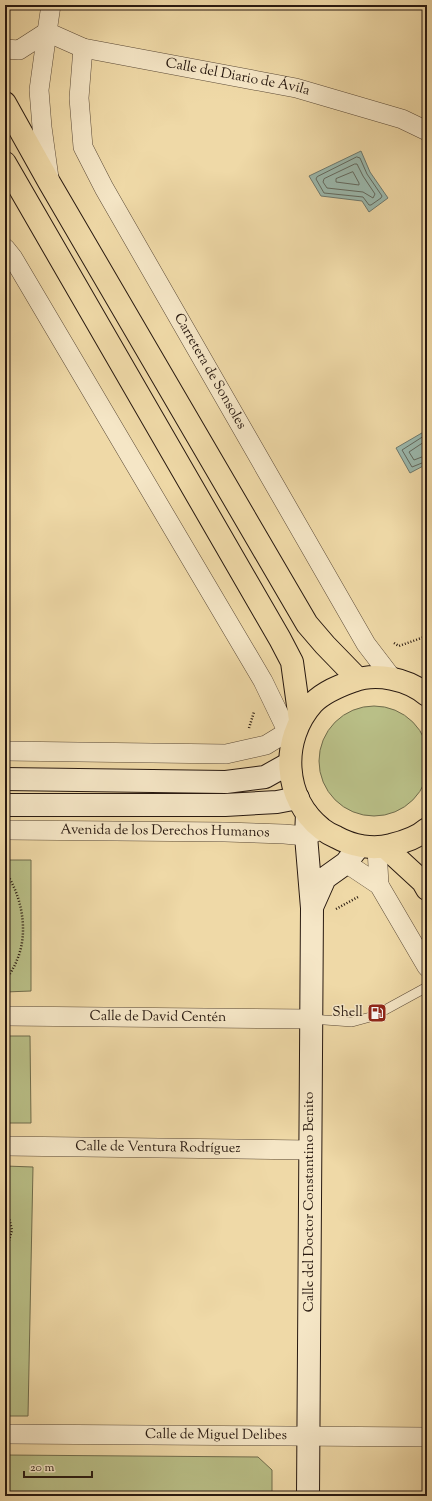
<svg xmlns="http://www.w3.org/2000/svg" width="432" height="1501" font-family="'Sorts Mill Goudy',serif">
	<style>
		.green { fill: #b9bf87; stroke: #706c4c }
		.water { fill: #9bb9ae; stroke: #6d796f }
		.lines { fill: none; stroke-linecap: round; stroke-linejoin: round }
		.shore { stroke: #62695f; stroke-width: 1 }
		.lane-casing { stroke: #5a4936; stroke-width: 10 }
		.street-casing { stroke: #5a4936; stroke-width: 20 }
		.secondary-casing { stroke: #281910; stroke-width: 24 }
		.highway-casing { stroke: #281910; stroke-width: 24 }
		.path { stroke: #281910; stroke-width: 2.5; stroke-dasharray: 1 2; stroke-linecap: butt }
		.lane { stroke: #f5e6c6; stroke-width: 9 }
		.street { stroke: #f5e6c6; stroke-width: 19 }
		.secondary { stroke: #f5e6c6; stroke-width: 22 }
		.highway { stroke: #efd9a7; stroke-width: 22 }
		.labels { text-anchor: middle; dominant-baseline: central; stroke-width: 3; stroke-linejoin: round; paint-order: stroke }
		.street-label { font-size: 14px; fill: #281910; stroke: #f5e6c6 }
		.poi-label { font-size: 14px; fill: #281910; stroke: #f5e6c6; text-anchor: end }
	</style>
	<rect width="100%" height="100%" fill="#efd9a7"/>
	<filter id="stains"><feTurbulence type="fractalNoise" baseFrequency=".005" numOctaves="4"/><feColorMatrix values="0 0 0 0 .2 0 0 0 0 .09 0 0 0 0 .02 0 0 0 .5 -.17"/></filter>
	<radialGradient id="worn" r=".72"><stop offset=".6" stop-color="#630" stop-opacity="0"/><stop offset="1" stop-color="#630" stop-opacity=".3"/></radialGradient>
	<path class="green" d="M319 761a55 55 0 1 1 110 0a55 55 0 1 1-110 0Z
		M5 860H31V991L5 992Z
		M5 1036H30L31 1123H5Z
		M5 1166 33 1167 28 1416H5Z
		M5 1455 258 1457 272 1470V1496H5Z"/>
	<path class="water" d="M361 151 370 172 388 198 369 212 362 201 321 196 309 176Z
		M427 430V464L410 473 396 448Z"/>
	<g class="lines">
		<path class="shore" d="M357 157 360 158 367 174 382 196 381 198 371 205H369L363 197 324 193 316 179 317 177Z
			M355 164H357L363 176 375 194 373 198 363 192 327 188 323 182 324 179Z
			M353 172 359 183V185L336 182V179Z
			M427 434 402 450 412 467 427 461
			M427 440 409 452 414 460 427 455"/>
		<defs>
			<path id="lane" d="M311 1019 352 1022 374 1016 427 987"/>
			<g id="street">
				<path id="s1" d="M51 5 47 32 83 48 296 88 402 119 427 131"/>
				<path d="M47 32 39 90 42 127 49 178"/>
				<path id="s2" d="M83 48 79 98 83 147 104 188 366 644 392 678"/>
				<path d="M5 49 19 50 47 32"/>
				<path d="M5 248 13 258 263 681 292 741"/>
				<path d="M5 751 226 754 266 745 297 726"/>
				<path id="s3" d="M5 830 225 832 284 834 306 836 320 830"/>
				<path d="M377 848 379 885"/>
				<path d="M346 863 379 885 427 967"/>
				<path id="s4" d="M5 1016 311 1019"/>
				<path id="s5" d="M5 1146 310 1150"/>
				<path id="s6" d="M5 1434 427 1437"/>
			</g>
			<path id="secondary" d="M5 779 226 782 265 777 290 763
				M5 805H225L277 802 298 798
				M307 814 306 836 312 908 308 1496
				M313 905 325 878 346 863 359 846"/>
			<path id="highway" d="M5 103 49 182 307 624 325 645 358 679
				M5 163 280 639 292 662 300 720
				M427 695C408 679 376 672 353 681 339 686 324 692 313 703 280 740 283 798 322 829 326 832 331 835 336 837 352 846 373 850 391 845 404 842 417 838 427 829
				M385 847 423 882 427 889"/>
		</defs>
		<use href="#lane" class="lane-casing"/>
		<use href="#street" class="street-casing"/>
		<use href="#secondary" class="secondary-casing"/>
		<use href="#highway" class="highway-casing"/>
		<path class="path" d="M394 643 399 646 427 636
			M249 728 254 712
			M5 871C22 896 29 932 17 960 14 968 9 975 5 982
			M336 909 358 897
			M424 911 427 918
			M5 1202 12 1230 5 1254
			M5 1487 12 1496"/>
		<use href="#lane" class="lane"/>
		<use href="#street" class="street"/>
		<use href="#secondary" class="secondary"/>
		<use href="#highway" class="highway"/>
	</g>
	<defs>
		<symbol id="fuel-square" viewBox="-11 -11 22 22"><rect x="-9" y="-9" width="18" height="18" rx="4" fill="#8f2418" stroke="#f5e6c6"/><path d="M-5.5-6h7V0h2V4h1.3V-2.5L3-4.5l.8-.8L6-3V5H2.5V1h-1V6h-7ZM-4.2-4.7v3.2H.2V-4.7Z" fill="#fff"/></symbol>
	</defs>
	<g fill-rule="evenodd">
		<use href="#fuel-square" x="366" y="1002" width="22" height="22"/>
	</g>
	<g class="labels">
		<g class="street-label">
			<text stroke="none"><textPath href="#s1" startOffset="224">Calle del Diario de Ávila</textPath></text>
			<text stroke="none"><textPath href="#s2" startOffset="357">Carretera de Sonsoles</textPath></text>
			<text stroke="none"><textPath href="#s3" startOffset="160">Avenida de los Derechos Humanos</textPath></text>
			<text stroke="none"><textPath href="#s4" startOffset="153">Calle de David Centén</textPath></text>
			<text stroke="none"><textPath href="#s5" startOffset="153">Calle de Ventura Rodríguez</textPath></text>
			<text transform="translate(310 1202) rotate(-90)">Calle del Doctor Constantino Benito</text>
			<text stroke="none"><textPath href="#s6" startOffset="211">Calle de Miguel Delibes</textPath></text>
		</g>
		<g class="poi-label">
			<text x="363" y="1013">Shell</text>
		</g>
	</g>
	<rect width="432" height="1501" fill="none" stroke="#efd9a7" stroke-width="20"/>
	<rect x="6" y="6" width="420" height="1489" fill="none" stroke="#281910" stroke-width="2"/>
	<rect x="10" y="10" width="412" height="1481" fill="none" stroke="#281910"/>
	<path d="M24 1471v6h68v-6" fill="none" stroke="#281910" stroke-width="2"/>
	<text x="30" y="1471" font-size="12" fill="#281910" stroke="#f5e6c6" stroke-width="3" paint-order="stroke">20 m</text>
	<rect width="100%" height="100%" filter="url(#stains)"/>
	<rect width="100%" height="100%" fill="url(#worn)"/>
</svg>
